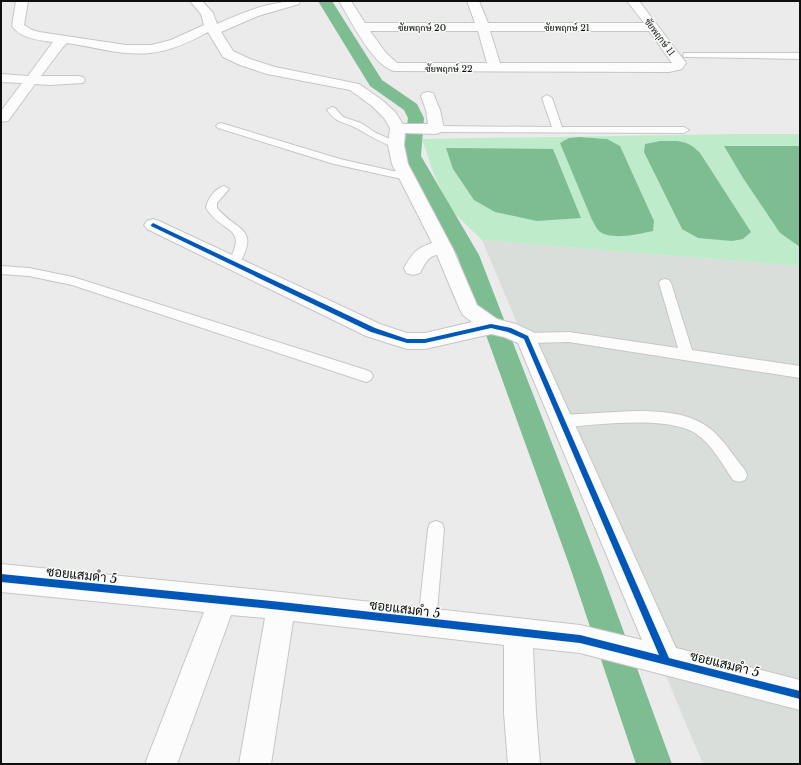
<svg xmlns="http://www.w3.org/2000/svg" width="801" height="765" font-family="'Libre Baskerville',Sarabun,serif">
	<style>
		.built { fill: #d9deda }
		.green { fill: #beebca; fill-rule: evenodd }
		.water { fill: #7ebd92 }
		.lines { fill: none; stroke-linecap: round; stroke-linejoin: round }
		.canal { fill: #7ebd92; fill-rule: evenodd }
		.lane-casing { stroke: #c6c6c6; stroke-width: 2 }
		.street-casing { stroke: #c6c6c6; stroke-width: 2 }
		.lane { fill: #fcfcfc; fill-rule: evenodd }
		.street { fill: #fcfcfc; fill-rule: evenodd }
		.cycleway-casing { stroke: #f7faf7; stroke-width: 2 }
		.cycleway { fill: #0057b8; fill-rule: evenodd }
		.labels { text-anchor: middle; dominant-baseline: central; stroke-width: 3; stroke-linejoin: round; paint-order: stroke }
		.far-street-label { font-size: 9px; fill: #0d0e0d; stroke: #f7faf7 }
		.near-street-label { font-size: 13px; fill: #0d0e0d; stroke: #f7faf7 }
	</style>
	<rect width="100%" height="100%" fill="#ebebeb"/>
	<path class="built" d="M482 240 800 266V764H703Z"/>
	<path class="green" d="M738 134H800V146L725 147 743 178 780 233 800 247V266L482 240 450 209 433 172 422 139ZM579 137 607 139 636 235 611 236 599 231 592 220 561 143 569 138Z"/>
	<path class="water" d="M579 137 607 139 620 146 654 221 653 231C639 234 611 241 599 231 596 228 594 223 592 220L560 143 569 138Z
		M660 141C678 141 687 139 700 153L751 232 743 239 732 241 698 238 682 229 644 152 645 144Z
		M724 146H800V247L780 233 743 178Z
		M446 148 553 149 581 218 537 221 495 212 474 200 453 169Z"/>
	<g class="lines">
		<path class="canal" d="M318 1H332L382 80 417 104 424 118 421 156 479 255 600 567 672 764H636L570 567 457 255 403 156 408 118 404 110 370 86Z"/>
		<defs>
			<path id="lane" d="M684 53H800V59L687 57H684L683 55Z
				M547 95 552 98 562 127H684L689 130 684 133 436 132 431 129 436 126 552 127 542 98Z
				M332 107 335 108 343 117 361 123 376 133 399 143 401 145 396 148 393 147C379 141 368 135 356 128 343 121 337 124 327 110Z
				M221 123 340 159 406 174 411 177 406 180 334 164 218 128 216 126 218 124Z
				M224 186 229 189 217 203V208C237 232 261 227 238 266L234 267 230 266 228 263C249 225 223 235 206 208 207 200 215 188 224 186Z
				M1 266 29 268 73 277 366 370 371 372 373 376 371 380 366 382 72 285 29 276 1 274Z
				M665 279 669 280 671 283 692 350 800 366V378L569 342 526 343 521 342 519 338 521 334 526 333 569 332 678 348 659 283 661 280Z
				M633 411C661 411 695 412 716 434 727 445 735 458 745 470L747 475 745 480 739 482 733 480C722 464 712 444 695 433 667 415 595 425 562 427L557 425 555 421 557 417 562 415Z
				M436 521 442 523 444 529 436 623 433 629 427 632 421 629 418 623 428 529 430 523Z"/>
			<path id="street" d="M16 1H28L24 25 32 30 39 32 126 45H151L171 40 204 25 201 14 190 1H202L213 13 217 24C243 12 271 1 300 1L299 4 258 16 221 32 233 51 250 59 275 67 359 84 382 100 395 112 403 124H428L426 110 421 96 423 93 428 92 433 93 440 110 444 129 441 132 436 134 405 133 404 145 408 164 453 249 477 305 497 319 516 324 533 332 676 648 800 680V710L580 653 533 648 536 713 540 764H508L504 713V645L293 621 271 764H239L265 618 231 615 177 764H145L204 612 1 592V564L281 592 580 625 642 640 518 343 504 337 491 334 425 349H407L366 336 147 229 144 225 147 221 153 219 159 221 380 324 407 333H425L472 322 463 315 460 310 437 255C428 256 424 265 420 273L413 275 406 273 404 268C412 254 416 248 432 243L392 164 388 145 390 128 384 118 372 106 350 90 267 74 240 65 223 57 208 32C190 42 171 51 150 53 123 56 95 47 67 43L63 47 41 76H78L83 77 85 80 83 83 49 85 35 84 8 121 1 122V111L22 83 1 82V74L28 76 53 42C39 40 21 39 12 26Z
				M339 1H351L365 23H475L467 1H479L488 23H644L627 1H639L686 63 682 69 669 72 394 71C373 66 350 19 339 1ZM370 31H478L487 63H397L386 53ZM490 31H649L672 63H500Z"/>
		</defs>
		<use href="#lane" class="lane-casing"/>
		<use href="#street" class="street-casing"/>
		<use href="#lane" class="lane"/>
		<use href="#street" class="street"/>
		<defs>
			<path id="cycleway" d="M153 223 375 328 407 339H425L491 324 511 328 528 336 669 658 800 691V699L580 643 281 610 1 582V574L281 602 580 635 659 655 524 339 508 332 491 328 425 343H407L371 332 151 226V225Z"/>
		</defs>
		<use href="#cycleway" class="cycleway-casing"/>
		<use href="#cycleway" class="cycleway"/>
	</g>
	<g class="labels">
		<g class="far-street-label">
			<text x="422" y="27">ชัยพฤกษ์ 20</text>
			<text x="567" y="27">ชัยพฤกษ์ 21</text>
			<text transform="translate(660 37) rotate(53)">ชัยพฤกษ์ 11</text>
			<text x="449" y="68">ชัยพฤกษ์ 22</text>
		</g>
		<g class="near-street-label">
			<text transform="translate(82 575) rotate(6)">ซอยแสมดำ 5</text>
			<text transform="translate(405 609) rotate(7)">ซอยแสมดำ 5</text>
			<text transform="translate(725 664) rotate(14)">ซอยแสมดำ 5</text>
		</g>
	</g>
	<rect width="801" height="765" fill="none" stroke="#0d0e0d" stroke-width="4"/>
</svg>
